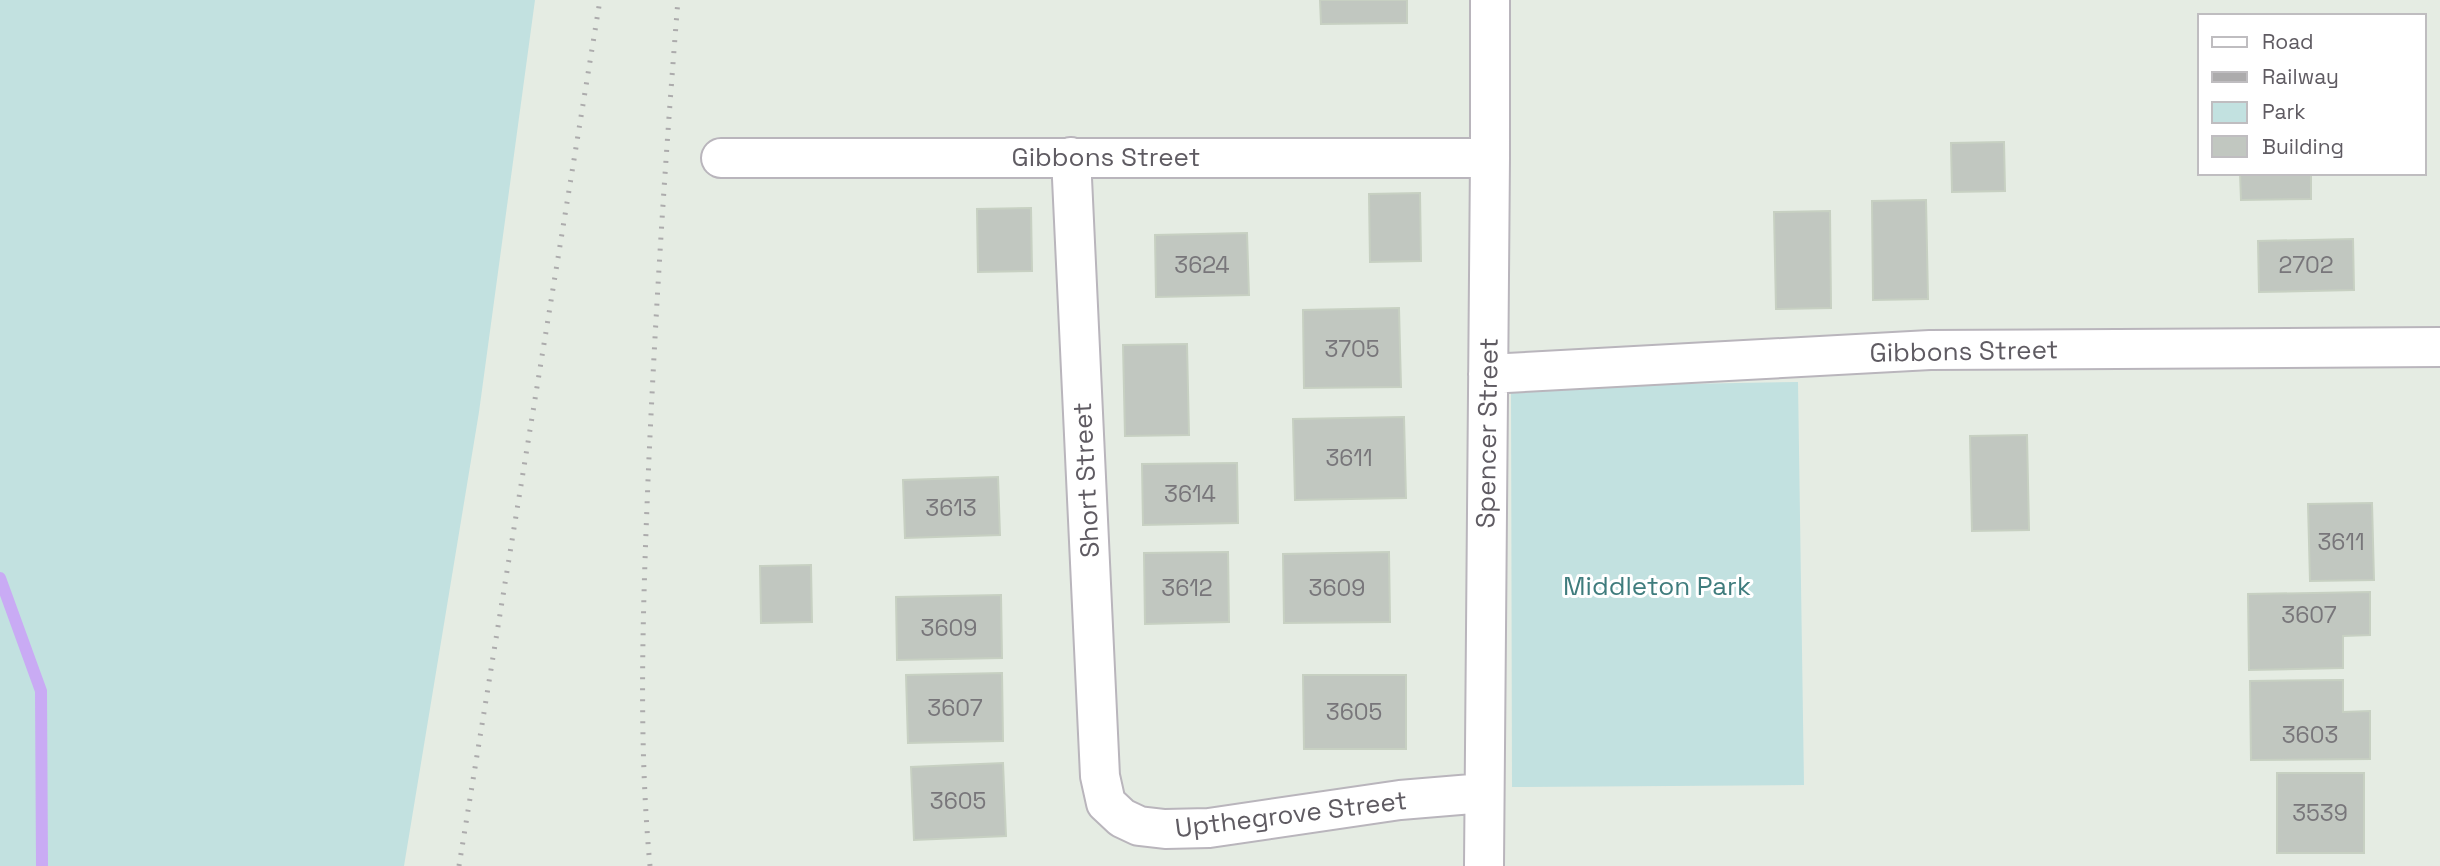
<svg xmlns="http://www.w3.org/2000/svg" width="2440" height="866" font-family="'Space Grotesk',sans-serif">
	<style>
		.green { fill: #c2e1e0 }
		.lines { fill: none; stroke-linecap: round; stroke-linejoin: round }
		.stream { stroke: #c9abf4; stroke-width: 12 }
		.building { fill: #c1c7c0; stroke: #c7d0c2; stroke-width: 2 }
		.minor-casing { stroke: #b9b5bc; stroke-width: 42 }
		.minor { stroke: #fff; stroke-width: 38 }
		.rail { stroke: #acabac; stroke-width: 5; stroke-dasharray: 2 9; stroke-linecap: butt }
		.labels { text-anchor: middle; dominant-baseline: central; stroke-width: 6; stroke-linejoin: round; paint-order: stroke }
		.number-label { font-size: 23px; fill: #78767a }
		.street-label { font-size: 26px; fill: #5f5b62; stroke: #fff }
		.park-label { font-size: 26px; fill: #3f7c7d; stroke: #fff }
	</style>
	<rect width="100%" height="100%" fill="#e5ece3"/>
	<path class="green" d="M0 0H535L479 412 404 866H0Z
		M1798 382 1804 785 1512 787 1511 387Z"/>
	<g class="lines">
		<path class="stream" d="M0 578 41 691 42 866"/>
	</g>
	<path class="building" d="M1320 0H1407V23L1321 24Z
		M2004 142 2005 191 1952 192 1951 143Z
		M2240 173H2311V199L2241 200Z
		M1420 193 1421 261 1370 262 1369 194Z
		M1926 200 1928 299 1873 300 1872 201Z
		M1031 208 1032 271 978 272 977 209Z
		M1830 211 1831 308 1776 309 1774 212Z
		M1247 233 1249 295 1156 297 1155 235Z
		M2353 239 2354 290 2259 292 2258 241Z
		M1399 308 1401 387 1304 388 1303 310Z
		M1187 344 1189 435 1125 436 1123 345Z
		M1404 417 1406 498 1295 500 1293 419Z
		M2027 435 2029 530 1972 531 1970 436Z
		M1237 463 1238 523 1143 525 1142 464Z
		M998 477 1000 535 905 538 903 480Z
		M2372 503 2374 580 2310 581 2308 504Z
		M1228 552 1229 622 1145 624 1144 553Z
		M1389 552 1390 622 1284 623 1283 554Z
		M811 565 812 622 761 623 760 566Z
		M2370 592V635L2343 636V668L2249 670 2248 594Z
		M1001 595 1002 658 897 660 896 597Z
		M1002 673 1003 741 908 743 906 675Z
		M1303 675H1406V749H1304Z
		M2343 680V712L2370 711V759L2251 760 2250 681Z
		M1003 763 1006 836 914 840 911 767Z
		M2277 773H2364V853H2277Z"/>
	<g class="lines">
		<defs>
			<path id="minor" d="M1071 157 1100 776 1106 803 1122 818 1139 826 1165 829 1209 828 1400 800 1484 793
				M721 158H1490
				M1488 374 1930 350 2440 347
				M1484 866 1490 158V0"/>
		</defs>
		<use href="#minor" class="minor-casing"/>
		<use href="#minor" class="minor"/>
		<path class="rail" d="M459 866 600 0
			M650 866C638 738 643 608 648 480 655 320 665 160 678 0"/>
	</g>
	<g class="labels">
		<g class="number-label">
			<text x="1202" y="265">3624</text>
			<text x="2306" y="265">2702</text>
			<text x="1352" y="349">3705</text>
			<text x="1349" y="458">3611</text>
			<text x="1190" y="494">3614</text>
			<text x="951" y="508">3613</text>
			<text x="2341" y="542">3611</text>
			<text x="1187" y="588">3612</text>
			<text x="1337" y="588">3609</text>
			<text x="2309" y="615">3607</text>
			<text x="949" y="628">3609</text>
			<text x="955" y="708">3607</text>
			<text x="1354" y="712">3605</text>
			<text x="2310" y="735">3603</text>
			<text x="958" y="801">3605</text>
			<text x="2320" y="813">3539</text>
		</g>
		<g class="street-label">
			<text x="1106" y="157">Gibbons Street</text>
			<text transform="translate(1964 351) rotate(-1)">Gibbons Street</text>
			<text transform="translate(1487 433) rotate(-89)">Spencer Street</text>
			<text transform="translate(1086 480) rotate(-93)">Short Street</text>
			<text transform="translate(1291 814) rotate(-7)">Upthegrove Street</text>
		</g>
		<g class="park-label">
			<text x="1657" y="586">Middleton Park</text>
		</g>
	</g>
	<rect x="2198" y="14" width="228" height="161" fill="#ffffff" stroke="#bfbdc0" stroke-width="2"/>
	<rect x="2212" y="37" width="35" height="10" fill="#ffffff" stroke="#bfbdc0" stroke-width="2"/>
	<text x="2262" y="49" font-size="21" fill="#5f5b62">Road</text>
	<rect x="2212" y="72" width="35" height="10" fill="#acabac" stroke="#bfbdc0" stroke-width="2"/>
	<text x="2262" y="84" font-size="21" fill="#5f5b62">Railway</text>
	<rect x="2212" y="102" width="35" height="21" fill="#c2e1e0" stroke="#bfbdc0" stroke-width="2"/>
	<text x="2262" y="119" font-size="21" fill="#5f5b62">Park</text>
	<rect x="2212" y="136" width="35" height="21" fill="#c1c7c0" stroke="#bfbdc0" stroke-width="2"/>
	<text x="2262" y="154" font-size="21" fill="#5f5b62">Building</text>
</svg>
